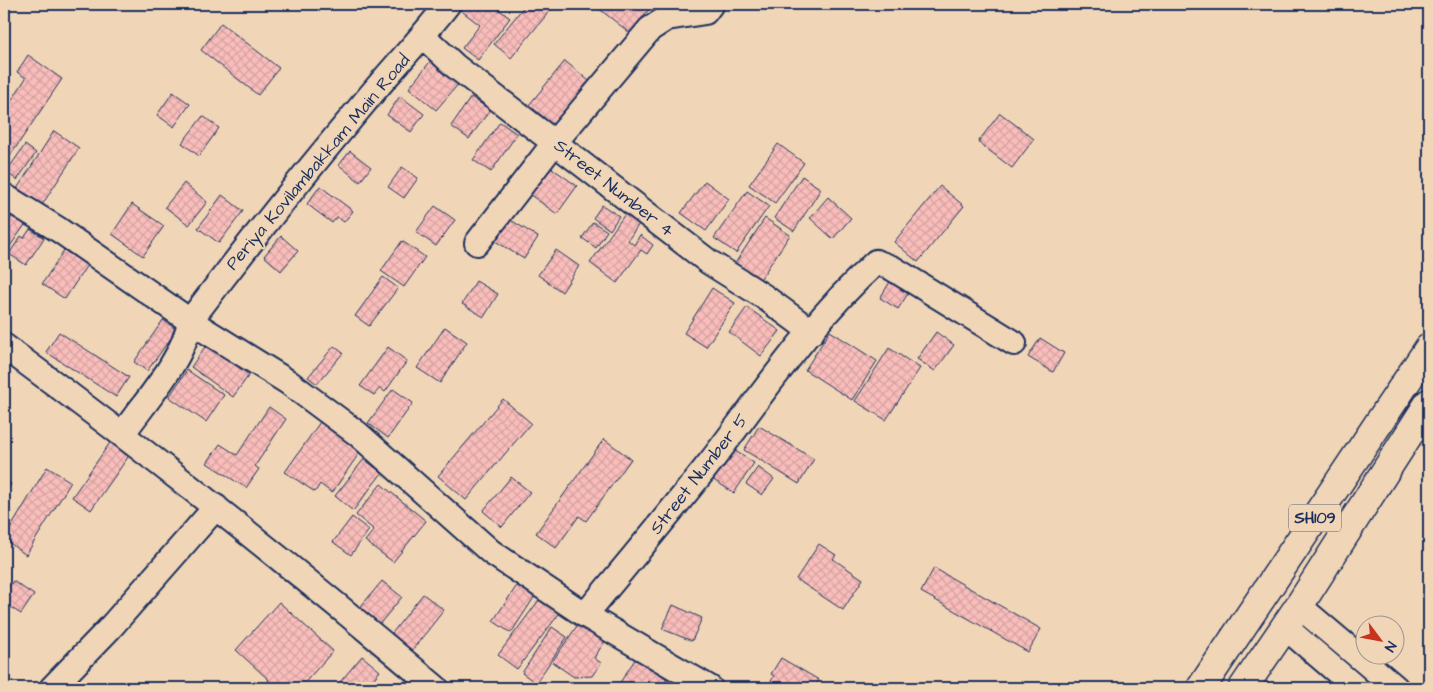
<svg xmlns="http://www.w3.org/2000/svg" width="1433" height="692" font-family="'Architects Daughter',sans-serif">
	<style>
		.building { fill: url(#building-cross-hatch); stroke: #1b2f5e }
		.lines { fill: none; stroke-linecap: round; stroke-linejoin: round }
		.street-casing { stroke: #1b2f5e; stroke-width: 28 }
		.primary-casing { stroke: #1b2f5e; stroke-width: 31 }
		.street { stroke: #f0d6b7; stroke-width: 24 }
		.primary { stroke: #f0d6b7; stroke-width: 28 }
		.labels { text-anchor: middle; dominant-baseline: central; stroke-width: 4; stroke-linejoin: round; paint-order: stroke }
		.shield { fill: #f0d6b7; stroke: #5b6179; stroke-width: 1 }
		.shield-label { font-size: 16px; font-weight: bold; fill: #1b2f5e }
		.street-label { font-size: 18px; fill: #1b2f5e; stroke: #f0d6b7 }
	</style>
	<defs>
		<pattern id="building-cross-hatch" width="8" height="8" patternUnits="userSpaceOnUse" patternTransform="scale(1.25)"><rect width="8" height="8" fill="#f9bdba"/><path d="M0 0l8 8M0 8l8-8" fill="none" stroke="#d5a3a2"/></pattern>
	</defs>
	<rect width="100%" height="100%" fill="#f0d6b7"/>
	<filter id="ink" filterUnits="userSpaceOnUse"><feTurbulence type="fractalNoise" baseFrequency=".02" numOctaves="2"/><feDisplacementMap in="SourceGraphic" scale="10" xChannelSelector="R" yChannelSelector="G"/><feConvolveMatrix kernelMatrix="1 2 1 2 8 2 1 2 1" color-interpolation-filters="sRGB"/></filter>
	<g filter="url(#ink)">
		<path class="building" d="M457 4H492L510 18 478 60 462 48 480 25 455 6Z
			M526 4H549L553 7 511 58 494 44Z
			M593 4H653L630 33Z
			M221 23 279 68 258 95 201 50Z
			M28 55 62 79 4 165V112L26 78 17 72Z
			M433 58 461 81 436 110 409 88Z
			M565 61 589 81 553 125 529 105Z
			M173 92 190 104 174 127 157 115Z
			M400 96 424 114 411 132 387 115Z
			M471 97 490 110 469 139 451 126Z
			M1000 113 1034 139 1012 168 978 142Z
			M203 116 219 128 199 156 182 143Z
			M500 122 517 134 491 172 473 160Z
			M54 131 79 148 38 211 13 195Z
			M778 144 804 163 775 203 749 185Z
			M25 145 36 153 17 180 6 172Z
			M350 151 371 167 360 182 339 165Z
			M549 166 577 186 557 214 529 194Z
			M402 167 418 178 404 198 388 187Z
			M802 176 821 189 794 231 774 218Z
			M705 181 729 199 706 231 681 213Z
			M184 183 207 202 189 225 165 207Z
			M320 186 353 211 344 222 337 217 332 223 307 204Z
			M940 186 964 206 918 262 894 242Z
			M747 191 769 206 736 253 714 238Z
			M222 195 243 211 219 243 198 228Z
			M828 197 851 218 833 239 810 218Z
			M132 204 164 226 143 256 112 234Z
			M602 205 619 216 610 230 593 218Z
			M435 206 455 220 436 246 416 232Z
			M14 213 27 222 8 249 4 246V228Z
			M625 214 639 224 628 240 634 245 640 235 653 245 647 254 641 250 617 283 590 263Z
			M506 217 538 237 524 259 492 239Z
			M765 218 790 235 755 287 730 271Z
			M593 222 607 231 596 248 582 238Z
			M30 229 44 238 26 265 9 254 21 236 24 238Z
			M281 236 298 251 281 271 264 256Z
			M402 241 425 257 404 287 381 271Z
			M64 250 87 265 65 299 42 284Z
			M556 250 579 266 562 292 538 275Z
			M383 277 398 288 369 326 355 316Z
			M893 277 911 289 898 309 880 298Z
			M476 281 498 294 484 317 462 304Z
			M712 288 735 303 706 347 684 333Z
			M747 307 780 331 761 356 729 332Z
			M163 320 177 330 147 371 134 362Z
			M445 327 467 342 440 383 417 368Z
			M830 331 877 361 852 400 805 370Z
			M59 332 129 377 116 397 46 352Z
			M936 332 954 345 935 371 917 359Z
			M1040 338 1064 353 1053 372 1028 357Z
			M207 344 249 375 233 397 191 367Z
			M334 346 343 353 317 384 308 377Z
			M388 347 407 361 385 392 380 388 374 395 360 386Z
			M889 348 920 368 886 420 855 401Z
			M187 370 224 395 206 422 169 397Z
			M393 389 413 403 388 438 368 423Z
			M503 399 531 423 466 500 438 476Z
			M269 407 286 419 255 466 259 469 246 488 207 463 220 444 237 455Z
			M325 415 362 449 332 493 320 484 315 492 285 472Z
			M759 426 814 459 799 484 744 450Z
			M114 437 133 450 91 510 72 497Z
			M604 439 631 459 586 521 579 516 556 548 536 533Z
			M729 447 754 463 734 493 709 477Z
			M364 459 382 473 353 511 335 496Z
			M47 467 71 482 26 555 4 539Z
			M758 467 774 479 762 495 746 484Z
			M511 477 530 492 502 527 483 511Z
			M4 479 11 484 4 495Z
			M381 484 426 521 393 562 365 541 374 530 356 515Z
			M352 517 369 530 351 555 333 542Z
			M819 544 836 555 833 559 863 579 843 610 796 579Z
			M934 568 1041 629 1028 652 921 592Z
			M13 581 34 595 21 614 4 603V595Z
			M382 581 402 597 377 627 357 611Z
			M518 584 535 596 511 633 493 621Z
			M423 594 444 610 410 653 389 637Z
			M542 596 562 610 517 669 498 655Z
			M279 602 333 651 300 688H262L269 680 236 650Z
			M673 605 702 618 692 641 662 629Z
			M579 623 605 641 594 658 601 663 592 676 574 677 552 662Z
			M552 627 567 637 536 683 522 673Z
			M362 656 380 671 366 688H335Z
			M636 658 667 679 661 688 617 687Z
			M781 658 819 680 814 688H767L774 676 771 674Z"/>
		<g class="lines">
			<defs>
				<path id="street" d="M423 36 455 66 709 262 763 296 812 332
					M4 196 59 230 190 321 288 382 358 434 491 552 585 615 710 688
					M477 243 555 142 650 29 667 18 705 12 711 4
					M4 346C152 455 296 569 436 688
					M123 433C145 402 184 359 190 321 246 247 304 174 364 103 392 69 421 39 448 4
					M1299 606 1396 688
					M585 615C628 563 671 512 712 460 764 392 813 319 876 262L892 268 1014 343
					M1285 627 1356 688
					M52 688 109 629 216 507"/>
				<path id="primary" d="M1201 688 1429 348
					M1243 688 1299 606 1429 403"/>
			</defs>
			<use href="#street" class="street-casing"/>
			<use href="#primary" class="primary-casing"/>
			<use href="#street" class="street"/>
			<use href="#primary" class="primary"/>
		</g>
	</g>
	<g class="labels">
		<rect class="shield" x="1289" y="504.5" width="52" height="27" rx="4"/>
		<g class="shield-label">
			<text x="1315" y="518">SH109</text>
		</g>
		<g class="street-label">
			<text transform="translate(318 162) rotate(-50)">Periya Kovilambakkam Main Road</text>
			<text transform="translate(614 188) rotate(38)">Street Number 4</text>
			<text transform="translate(699 474) rotate(-52)">Street Number 5</text>
		</g>
	</g>
	<rect width="1433" height="692" fill="none" stroke="#f0d6b7" stroke-width="20"/>
	<rect x="10" y="10" width="1413" height="672" fill="none" stroke="#1b2f5e" stroke-width="2" filter="url(#ink)"/>
	<g transform="translate(1380 640) rotate(122)"><circle r="24" fill="#f0d6b7" stroke="#9b9393"/>
	<path d="M0-4L9 19L0 12L-9 19Z" fill="#c8321e"/>
	<text y="-8" font-size="14" font-weight="bold" text-anchor="middle" fill="#1b2f5e">N</text>
	</g>
</svg>
